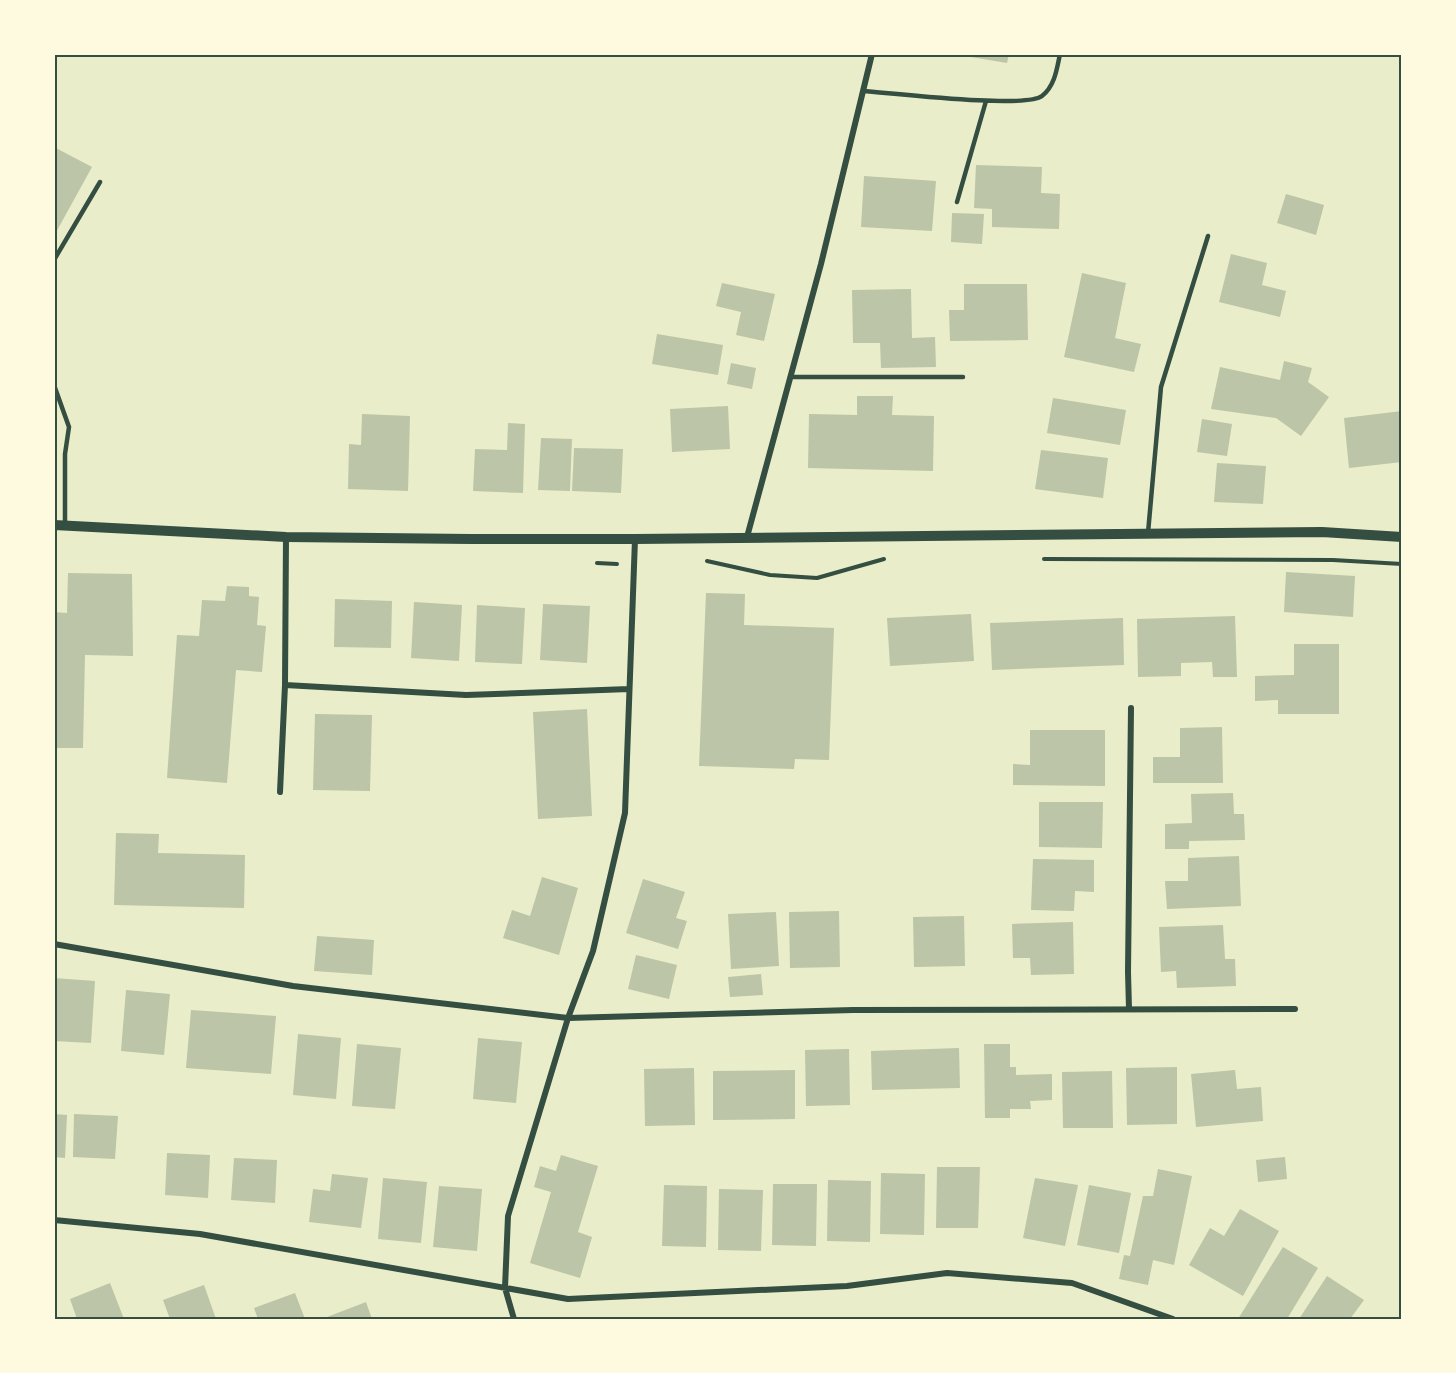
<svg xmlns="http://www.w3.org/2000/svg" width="1456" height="1373" font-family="Karla,sans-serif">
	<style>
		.building { fill: #bcc5a7 }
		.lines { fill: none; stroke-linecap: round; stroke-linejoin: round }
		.path { stroke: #344e41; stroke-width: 4 }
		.service { stroke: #344e41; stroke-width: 4.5 }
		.minor { stroke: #344e41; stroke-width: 6 }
		.tertiary { stroke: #344e41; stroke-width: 10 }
		.neatline { fill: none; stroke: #344e41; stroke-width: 2 }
	</style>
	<rect width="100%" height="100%" fill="#e9edc9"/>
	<path class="building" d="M953 54H1009L1007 63Z
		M54 147 92 167 54 236Z
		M976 165 1042 167 1041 193 1060 194 1059 229 992 227V209L974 208Z
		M864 176 936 181 932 231 861 227Z
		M1286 194 1324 205 1316 235 1277 223Z
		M952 213 984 214 982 244 951 242Z
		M1231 254 1267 263 1262 285 1286 291 1280 317 1219 302Z
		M1082 273 1126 283 1115 338 1141 344 1134 372 1064 357Z
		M722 283 775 294 764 341 736 335 741 312 716 306Z
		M964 284H1027L1028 340 950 341 949 310H964Z
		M911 289 912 338 935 337 936 367 881 368 880 343H853L852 290Z
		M657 334 723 345 718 375 652 364Z
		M1284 361 1312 368 1308 382 1329 397 1301 436 1276 418 1211 409 1220 367 1280 380Z
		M731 363 756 368 752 389 727 384Z
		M857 396H893L892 415 934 416 933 471 808 468 809 414 857 415Z
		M1053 398 1126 410 1120 445 1047 433Z
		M728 406 730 449 672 452 670 409Z
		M1402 411V462L1349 468 1344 418Z
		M362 414 410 416 408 491 348 489 349 444 361 445Z
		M1202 419 1232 424 1227 456 1197 452Z
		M508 423 525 424 523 493 473 491 475 449 507 450Z
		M541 438 572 439 570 491 538 490Z
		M574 448 623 449 621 493 572 491Z
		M1041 450 1108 458 1103 498 1035 489Z
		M1217 463 1266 466 1263 504 1214 502Z
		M1286 572 1355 576 1353 617 1284 612Z
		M68 573 132 574 133 656 85 655 83 748H54V612L67 613Z
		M227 586 249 587V596L259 597 257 625 266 626 262 672 236 670 227 783 167 778 177 635 199 636 202 600 225 601Z
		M706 593 745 594 744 625 834 628 829 760 795 759 794 769 699 766Z
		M335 599 392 601 391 648 334 647Z
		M414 602 462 605 459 661 411 658Z
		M543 604 590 606 587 663 540 660Z
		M477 605 525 608 522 664 475 662Z
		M971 614 974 661 890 666 887 618Z
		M1235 616 1237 677H1213L1212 662 1181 663V676L1138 677 1137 619Z
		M1123 618 1124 665 992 670 990 623Z
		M1294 644H1339V714H1278V700L1255 701V676L1294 675Z
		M587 709 592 816 538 819 533 712Z
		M315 714 372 715 370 791 313 790Z
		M1222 727 1223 783H1153V757H1180V728Z
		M1030 730H1105V786L1013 785V764L1030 765Z
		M1233 793 1234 814H1244L1245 840 1189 841V849H1165V824L1192 823 1191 794Z
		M1039 802H1103L1102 848 1039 847Z
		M116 833 159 834 158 853 245 855 244 908 114 905Z
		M1239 856 1241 906 1167 909 1165 881H1188V858Z
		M1033 859 1094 860V892L1075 891 1074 911 1031 910Z
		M542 877 578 888 559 955 503 938 512 910 530 916Z
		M643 879 685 892 676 918 687 921 678 949 626 933Z
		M839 911 840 967 790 968 789 912Z
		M776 912 779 966 731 969 728 914Z
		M964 916 965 966 914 967 913 917Z
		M1073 922 1074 974 1031 975 1030 958H1013L1012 924Z
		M1223 925 1225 959H1235L1236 986 1177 988 1176 971 1161 972 1159 927Z
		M317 936 374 940 372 975 314 971Z
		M636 955 677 965 669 999 628 989Z
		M761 974 763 995 730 997 728 977Z
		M54 978 95 981 91 1043 54 1041Z
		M126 990 170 994 164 1055 121 1051Z
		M191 1010 276 1016 271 1074 186 1068Z
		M298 1034 341 1038 336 1099 293 1095Z
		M478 1038 522 1042 516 1103 473 1099Z
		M357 1044 401 1048 395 1109 352 1106Z
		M984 1044H1010V1067H1016V1075L1052 1074V1100L1030 1101 1031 1109H1010V1118H985Z
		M959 1048 960 1088 872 1090 871 1051Z
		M849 1049 850 1105 806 1106 805 1050Z
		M1177 1067V1124L1127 1125 1126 1068Z
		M694 1068 695 1125 645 1126 644 1069Z
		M795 1070V1119L713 1120V1071Z
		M1235 1070 1237 1089 1261 1087 1263 1121 1196 1127 1191 1074Z
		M1112 1071 1113 1128H1063L1062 1072Z
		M54 1114 67 1115 65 1158 54 1157Z
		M74 1114 118 1116 115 1159 73 1157Z
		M167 1153 210 1155 208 1198 165 1195Z
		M561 1155 598 1166 578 1232 592 1237 580 1278 530 1263 551 1192 534 1187 540 1166 556 1171Z
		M1285 1157 1287 1179 1258 1182 1256 1160Z
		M234 1158 277 1160 275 1203 231 1200Z
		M937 1167H980L978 1228H936Z
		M1158 1169 1192 1176 1174 1265 1153 1260 1148 1285 1119 1279 1124 1255 1130 1256 1143 1196H1153Z
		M881 1173 925 1174 924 1235 880 1234Z
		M332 1174 368 1178 361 1228 309 1222 313 1189 330 1191Z
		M383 1178 427 1182 421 1243 378 1239Z
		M1035 1178 1078 1185 1065 1246 1023 1238Z
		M828 1180 871 1181 870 1242 827 1241Z
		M773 1184H817L816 1246 772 1245Z
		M664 1185 707 1186 706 1247 662 1246Z
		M1089 1185 1131 1193 1119 1253 1077 1245Z
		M439 1186 482 1189 477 1251 433 1247Z
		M719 1189 763 1190 761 1251 718 1250Z
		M1240 1209 1279 1231 1243 1296 1189 1265 1210 1228 1224 1236Z
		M1283 1247 1318 1268 1287 1319H1238Z
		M1327 1276 1364 1300 1350 1319H1299Z
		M110 1283 124 1319H77L70 1299Z
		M204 1285 216 1319H170L163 1300Z
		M295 1293 305 1319H258L254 1308Z
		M366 1302 372 1319H328L327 1317Z"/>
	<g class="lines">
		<path class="path" d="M1044 559 1333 560 1402 564
			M707 561 770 575 817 578 884 559
			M597 563 617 564"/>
		<path class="service" d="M863 91C892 93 1025 109 1042 96 1055 86 1057 68 1060 54
			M957 202 986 101
			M54 260 100 182
			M790 377H963
			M54 385 69 427 65 454V525
			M1148 533 1161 387 1208 236"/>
		<path class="minor" d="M747 537 821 264 872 54
			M285 685 466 695 629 689
			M280 792 285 685 286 537
			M54 944 293 986 568 1018 853 1010 1295 1009
			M1129 1009 1128 972 1131 708
			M54 1220 200 1234 568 1299 847 1286 947 1273 1072 1283 1173 1319
			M514 1319 505 1288 508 1216 568 1018 593 951 625 813 635 539"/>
		<path class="tertiary" d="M54 525 286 537 471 539H635L1322 532 1402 537"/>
	</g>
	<rect width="1456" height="1373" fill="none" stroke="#fefae0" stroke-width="111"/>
	<rect x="56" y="56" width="1344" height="1262" class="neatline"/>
</svg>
